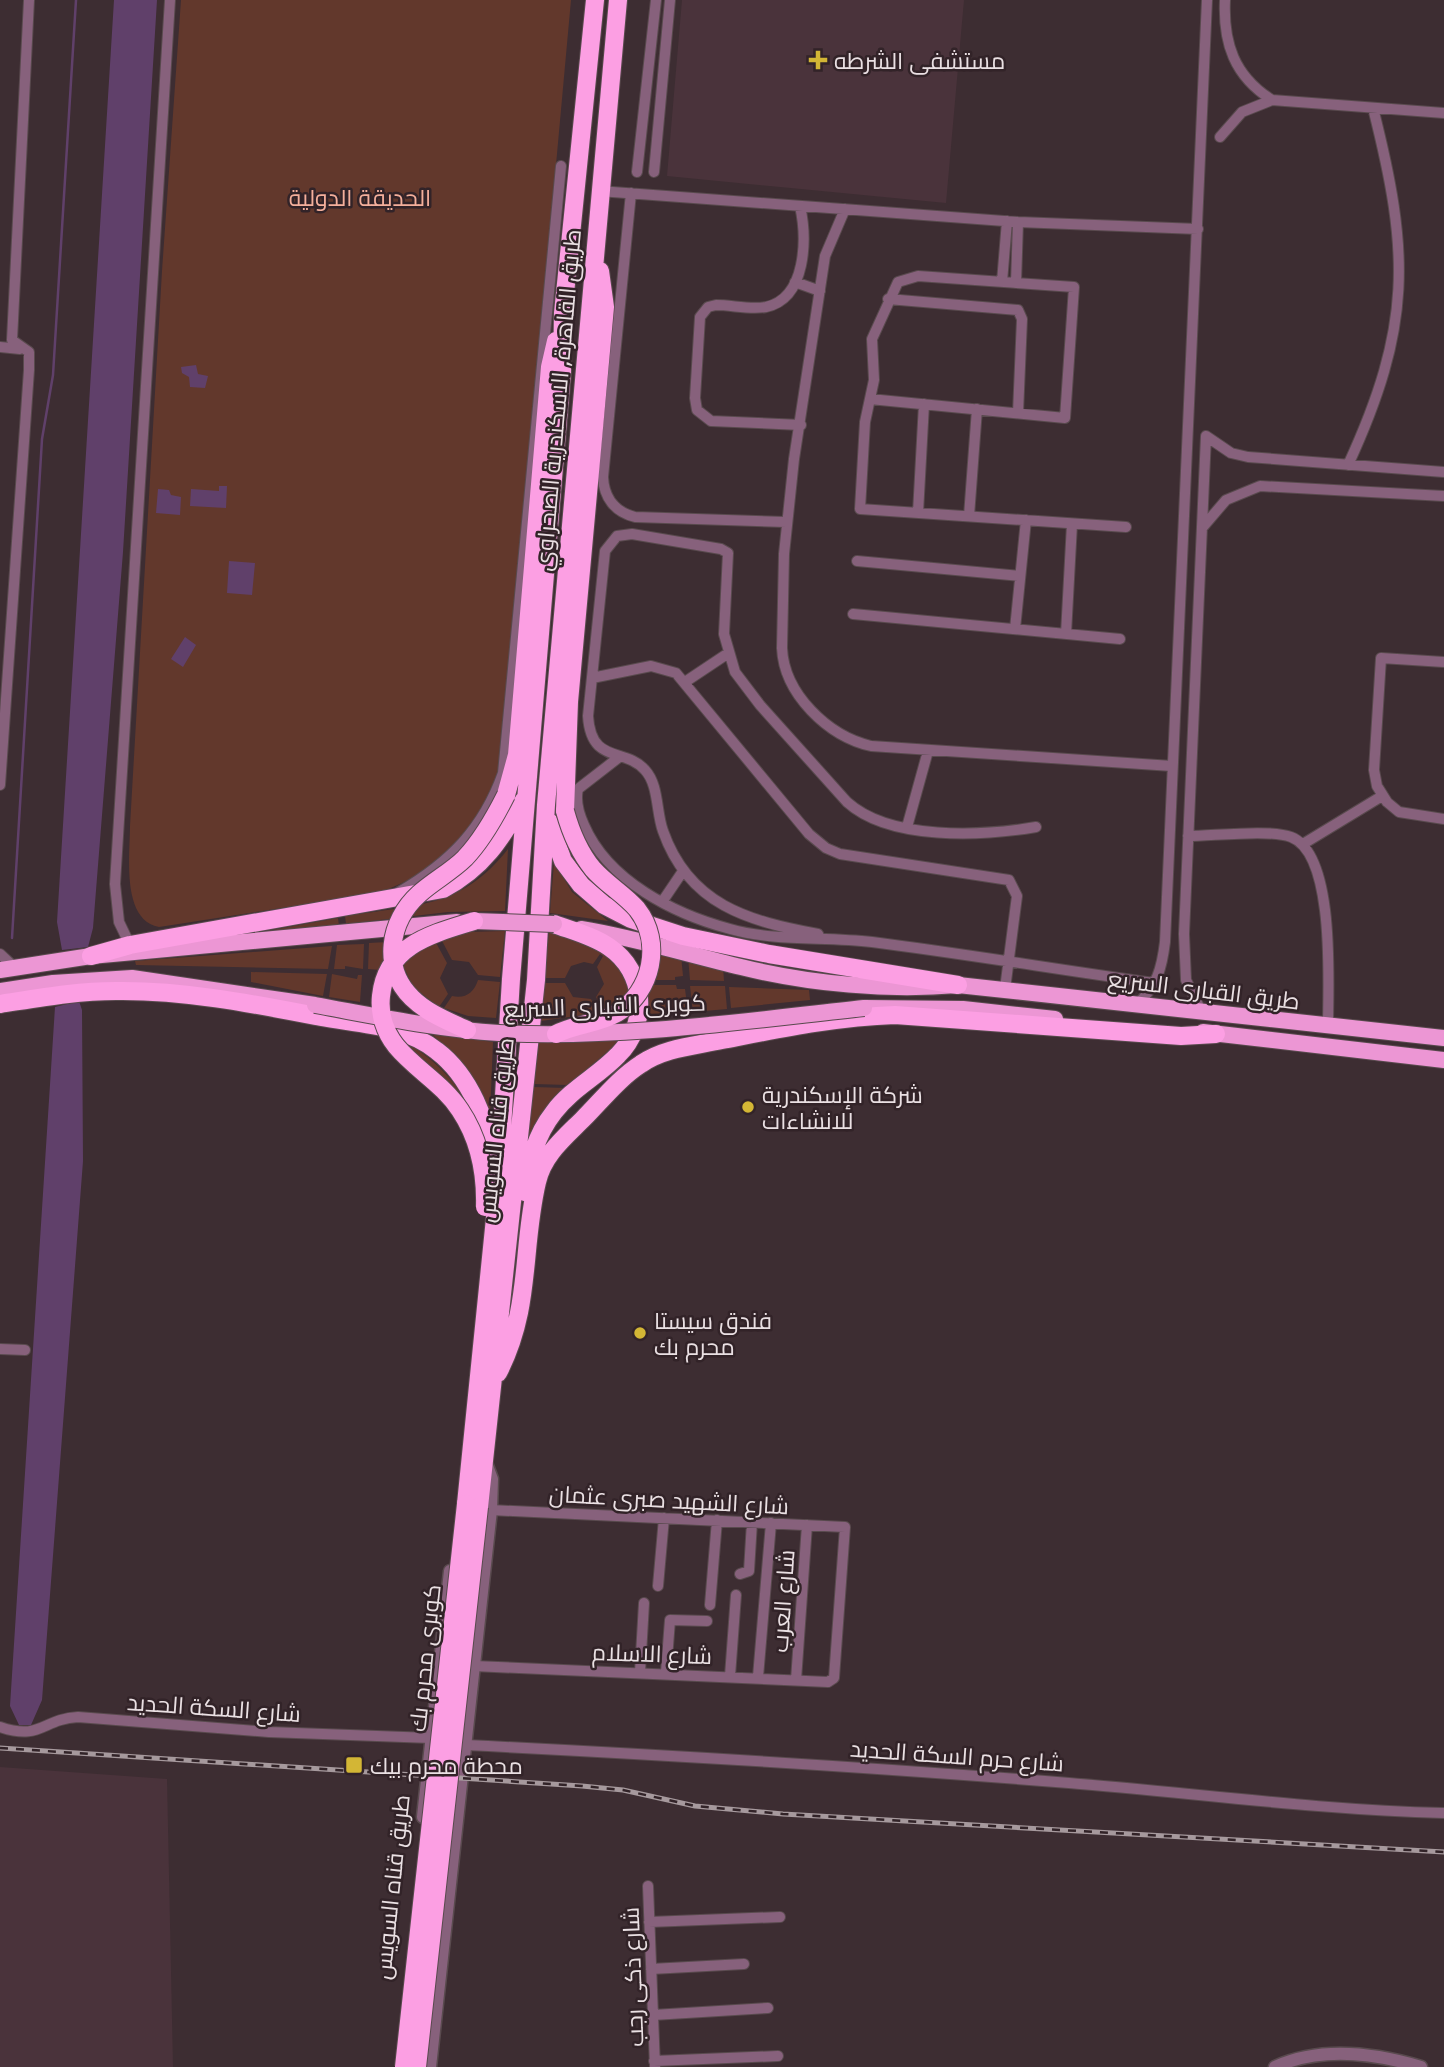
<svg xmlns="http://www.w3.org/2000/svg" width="1444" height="2067" font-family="'Noto Sans',Cairo,sans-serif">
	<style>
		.built { fill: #4a333b }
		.green { fill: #62382c }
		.water { fill: #60406a }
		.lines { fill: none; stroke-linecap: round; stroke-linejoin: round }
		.stream { stroke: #60406a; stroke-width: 2.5 }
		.minor-casing { stroke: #594a4e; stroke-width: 12 }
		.tertiary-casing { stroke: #594a4e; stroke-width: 15 }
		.trunk-casing { stroke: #594a4e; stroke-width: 18 }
		.motorway-casing { stroke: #594a4e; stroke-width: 20 }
		.minor { stroke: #87617c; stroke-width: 10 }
		.tertiary { stroke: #87617c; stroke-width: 12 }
		.trunk { stroke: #ec96d4; stroke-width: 16 }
		.motorway { stroke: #fc9fe3; stroke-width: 18 }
		.rail-casing { stroke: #a6999d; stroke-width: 5 }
		.rail { stroke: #322328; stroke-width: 2.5; stroke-dasharray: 8; stroke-linecap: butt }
		.trunk-bridge-casing { stroke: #594a4e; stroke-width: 18; stroke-linecap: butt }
		.motorway-bridge-casing { stroke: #594a4e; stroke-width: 20; stroke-linecap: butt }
		.trunk-bridge { stroke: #ec96d4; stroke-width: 16 }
		.motorway-bridge { stroke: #fc9fe3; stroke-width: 18 }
		.poi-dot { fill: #d3b635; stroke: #322328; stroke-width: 2.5 }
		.labels { text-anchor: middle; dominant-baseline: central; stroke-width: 5; stroke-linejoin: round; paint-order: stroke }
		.poi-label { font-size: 23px; fill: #eae0e3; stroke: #322328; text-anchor: start }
		.park-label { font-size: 23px; fill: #f4af9b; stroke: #322328 }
		.street-label { font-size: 23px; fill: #eae0e3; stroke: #322328 }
	</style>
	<rect width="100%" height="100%" fill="#3d2d32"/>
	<path class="built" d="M682 0H964L946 203 667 176Z
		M0 1767 167 1779 173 2067H0Z"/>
	<path class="green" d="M181 0H571L502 758C485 829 446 868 378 893L159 927C121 920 130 855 130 826L162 271Z
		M508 849 505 911 448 912 346 924 345 916C414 905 461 909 508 849Z
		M554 862 572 892 608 921 550 913Z
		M338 918 339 926 262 935 261 932Z
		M505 931 500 977 478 975 469 962 452 960 440 937 467 932Z
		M549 932C592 941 614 950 631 993L603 1011 596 997 604 984 597 967 603 956 600 954 593 964 584 962 571 966 565 978H544Z
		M434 939 447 963 440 978 448 994 439 1007 413 987 401 961Z
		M387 942 388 958 381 970 368 969 369 943Z
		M364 944 363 969 345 966V969H334L337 945Z
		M332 946 328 969 136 965 135 961Z
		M660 949 681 955 683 976 675 977V980H655Z
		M688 957 723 966 724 981 690 980Z
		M251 972 327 974 323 996 251 982Z
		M332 974 357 979 358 975H362L360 1002 329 997Z
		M478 980 500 982 496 1018 468 1016 444 1008 452 996C465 999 474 993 478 980Z
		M544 983H565L573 997 591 999 597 1013 541 1021Z
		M652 985H676L677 989H685L688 1012 644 1017 646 1001Z
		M690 986H725L727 1009 693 1012Z
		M729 987 809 990 810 1000 731 1008Z
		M432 1034 493 1042 490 1116 450 1052Z
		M616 1036 620 1041 568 1085 534 1084 539 1040Z
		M398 1038C435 1058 454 1079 475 1115Z
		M533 1087 566 1088 526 1149Z"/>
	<path class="water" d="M114 0H157L123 552 93 928 88 947 62 950 57 922Z
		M196 365 198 374 208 376 205 388 190 387 189 377 182 373 181 367Z
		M219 486H227L226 508 190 506 191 489 219 491Z
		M158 489 169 490 171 495 181 497 180 515 156 513Z
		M229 561 255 563 252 595 227 593Z
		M185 637 196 645 183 667 171 659Z
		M79 1001 82 1010 83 1161 42 1700 31 1725H19L10 1706 55 1007Z"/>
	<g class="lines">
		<path class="stream" d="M12 938 42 439 53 375 76 0"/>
		<defs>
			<path id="minor" d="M1225 0C1223 43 1234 76 1272 100
				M1220 137 1242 112 1272 100 1444 113
				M637 172 656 0
				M654 172 670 0
				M599 191 1018 222 1198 229
				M631 193 603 477C604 498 615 512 635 517L786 522
				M800 206C807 238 807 298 766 307 750 310 732 305 716 305L708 307 700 317 695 398 697 410 711 421 801 425
				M845 209 825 256 794 459 784 554 782 648C784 694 828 736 871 746L1172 766
				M795 282 820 291
				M1002 282 1007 221
				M1016 283 1018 222
				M888 299 1018 310 1022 319 1018 413
				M0 347 20 349
				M870 399 1065 418 1074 287 918 276 898 282 872 339 874 380 865 422 860 509 1126 527
				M1206 436 1231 453 1248 457 1444 472
				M1348 465C1412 326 1410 254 1373 108
				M918 513 924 404
				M969 516 977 409
				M1202 528 1226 500 1260 486 1444 496
				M857 561 1020 576
				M853 614 1120 639
				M1015 629 1026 520
				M1066 634 1072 524
				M1444 662 1381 658 1374 770 1377 786 1387 802 1399 812 1444 819
				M592 678 651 666 676 673 809 834 826 848 840 854 1009 880 1017 896 1005 989
				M685 682 727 654
				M618 758 578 789C575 801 579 814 584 825 608 881 674 914 730 929 777 942 824 936 872 942 966 954 1061 970 1155 983
				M0 785 29 370V352L12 340 29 0
				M907 827 928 751
				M1188 836C1213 836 1270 829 1291 837 1336 854 1328 986 1328 1027
				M1303 844 1382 796
				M399 892C450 862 483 829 503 773L561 166
				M662 902 683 871
				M820 938 818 934C748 921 689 905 663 831 656 812 659 785 645 770 625 747 591 765 588 716L605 551 617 536 632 534 721 549 728 553 724 634 735 672 760 705 847 802C890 841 982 836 1036 827
				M130 945 119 922 115 884 170 0
				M0 954 14 967
				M1137 1004C1157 987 1162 967 1165 942L1207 0
				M1201 1011 1186 980 1184 934 1206 436
				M0 1349 25 1350
				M740 1574 749 1571 752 1522
				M658 1586 664 1518
				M710 1605 717 1520
				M474 1666 828 1682 834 1678 845 1527 491 1510
				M640 1672 644 1603
				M666 1672 670 1620 707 1621
				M730 1676 736 1595
				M758 1677 771 1523
				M796 1680 807 1525
				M0 1727C41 1741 42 1719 78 1717L269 1732 431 1738
				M466 1745C667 1755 868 1767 1069 1783 1194 1793 1318 1810 1444 1813
				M648 1886 655 2067
				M649 1922 780 1917
				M651 1969 744 1964
				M653 2015 768 2008
				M654 2061 778 2056"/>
			<path id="tertiary" d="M423 1817 450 1571
				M430 2067 491 1510 492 1479 486 1463
				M1275 2067C1321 2046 1374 2053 1421 2067"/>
			<path id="trunk" d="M581 929C636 938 687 954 741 967 810 984 888 991 958 985L1444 1038
				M0 970 91 956 457 922
				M0 991 53 983 132 978 315 1005
				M864 1008 963 1009 1055 1019
				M1203 1032 1444 1060"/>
			<path id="motorway" d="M506 795 517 755 550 367 556 341
				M565 811 569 702 605 307 600 271
				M549 822 563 861 581 885 604 905 631 919 683 936 769 954 958 985
				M91 956 130 945 443 889C483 868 501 839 524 800
				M0 1004C39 998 77 991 116 991 184 990 254 1004 321 1017 360 1024 405 1025 437 1051 471 1077 486 1121 495 1162
				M525 1192C529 1163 535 1136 554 1112 571 1089 598 1076 618 1055 649 1024 646 972 609 947 593 936 573 931 554 924
				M498 1373C532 1307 521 1250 537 1182 543 1155 564 1138 583 1119 601 1101 619 1078 641 1064 664 1048 694 1046 722 1040 779 1029 836 1017 895 1015L1181 1036 1216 1034
				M466 1504 499 1179 511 979 562 372 563 313 595 0
				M479 1507 536 980 546 805 618 0"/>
		</defs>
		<use href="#minor" class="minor-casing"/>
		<use href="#tertiary" class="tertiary-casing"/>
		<use href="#trunk" class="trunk-casing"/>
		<use href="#motorway" class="motorway-casing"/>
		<use href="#minor" class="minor"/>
		<use href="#tertiary" class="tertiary"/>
		<use href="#trunk" class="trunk"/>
		<use href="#motorway" class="motorway"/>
		<defs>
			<path id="rail" d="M0 1748 582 1786 623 1790 695 1806 783 1814 1444 1852"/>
		</defs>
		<use href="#rail" class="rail-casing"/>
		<use href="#rail" class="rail"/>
		<defs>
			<path id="trunk-bridge" d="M474 921 554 924
				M315 1005C376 1016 437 1029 499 1033 620 1039 744 1021 864 1008"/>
			<path id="motorway-bridge" d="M474 921C432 934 386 945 381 996 379 1014 385 1032 396 1046 416 1070 443 1084 460 1110 480 1140 486 1172 485 1207
				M467 1030C448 1021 427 1013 412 998 381 968 389 921 419 894 433 881 451 872 465 858 482 840 495 817 506 795
				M556 1034C575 1024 598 1024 617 1013 652 992 663 942 637 909 624 894 606 884 593 869 579 852 571 833 565 811
				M404 2067 466 1504
				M417 2067 479 1507"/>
		</defs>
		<use href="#trunk-bridge" class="trunk-bridge-casing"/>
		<use href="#motorway-bridge" class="motorway-bridge-casing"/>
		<use href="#trunk-bridge" class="trunk-bridge"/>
		<use href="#motorway-bridge" class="motorway-bridge"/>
	</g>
	<g class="poi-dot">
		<path d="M814.5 49.5h7v7h7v7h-7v7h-7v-7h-7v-7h7z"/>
		<circle cx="748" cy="1107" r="7"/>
		<circle cx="640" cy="1333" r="7"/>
		<rect x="345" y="1756" width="18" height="18" rx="3.5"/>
	</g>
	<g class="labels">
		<g class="poi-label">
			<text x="834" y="60">مستشفى الشرطه</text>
			<text x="762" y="1094">شركة الإسكندرية<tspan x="762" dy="26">للانشاءات</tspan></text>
			<text x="654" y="1320">فندق سيستا<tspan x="654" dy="26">محرم بك</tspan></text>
			<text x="370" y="1765">محطة محرم بيك</text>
		</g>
		<g class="park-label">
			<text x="360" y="197">الحديقة الدولية</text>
		</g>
		<g class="street-label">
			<text transform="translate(557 400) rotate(-85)">طريق القاهرة, الاسكندرية الصحراوي</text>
			<text transform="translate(1204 989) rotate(7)">طريق القبارى السريع</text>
			<text transform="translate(605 1005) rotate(-2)">كوبرى القبارى السريع</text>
			<text transform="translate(495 1130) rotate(-84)">طريق قناه السويس</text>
			<text transform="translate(669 1499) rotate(3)">شارع الشهيد صبرى عثمان</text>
			<text transform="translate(782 1601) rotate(-86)">شارع العرب</text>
			<text transform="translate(652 1653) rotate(2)">شارع الاسلام</text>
			<text transform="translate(424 1658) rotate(-84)">كوبرى محرم بك</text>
			<text transform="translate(214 1707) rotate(4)">شارع السكة الحديد</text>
			<text transform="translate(957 1755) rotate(4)">شارع حرم السكة الحديد</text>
			<text transform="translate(391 1887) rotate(-84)">طريق قناه السويس</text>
			<text transform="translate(632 1977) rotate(-92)">شارع ذكى رجب</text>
		</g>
	</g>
</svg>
